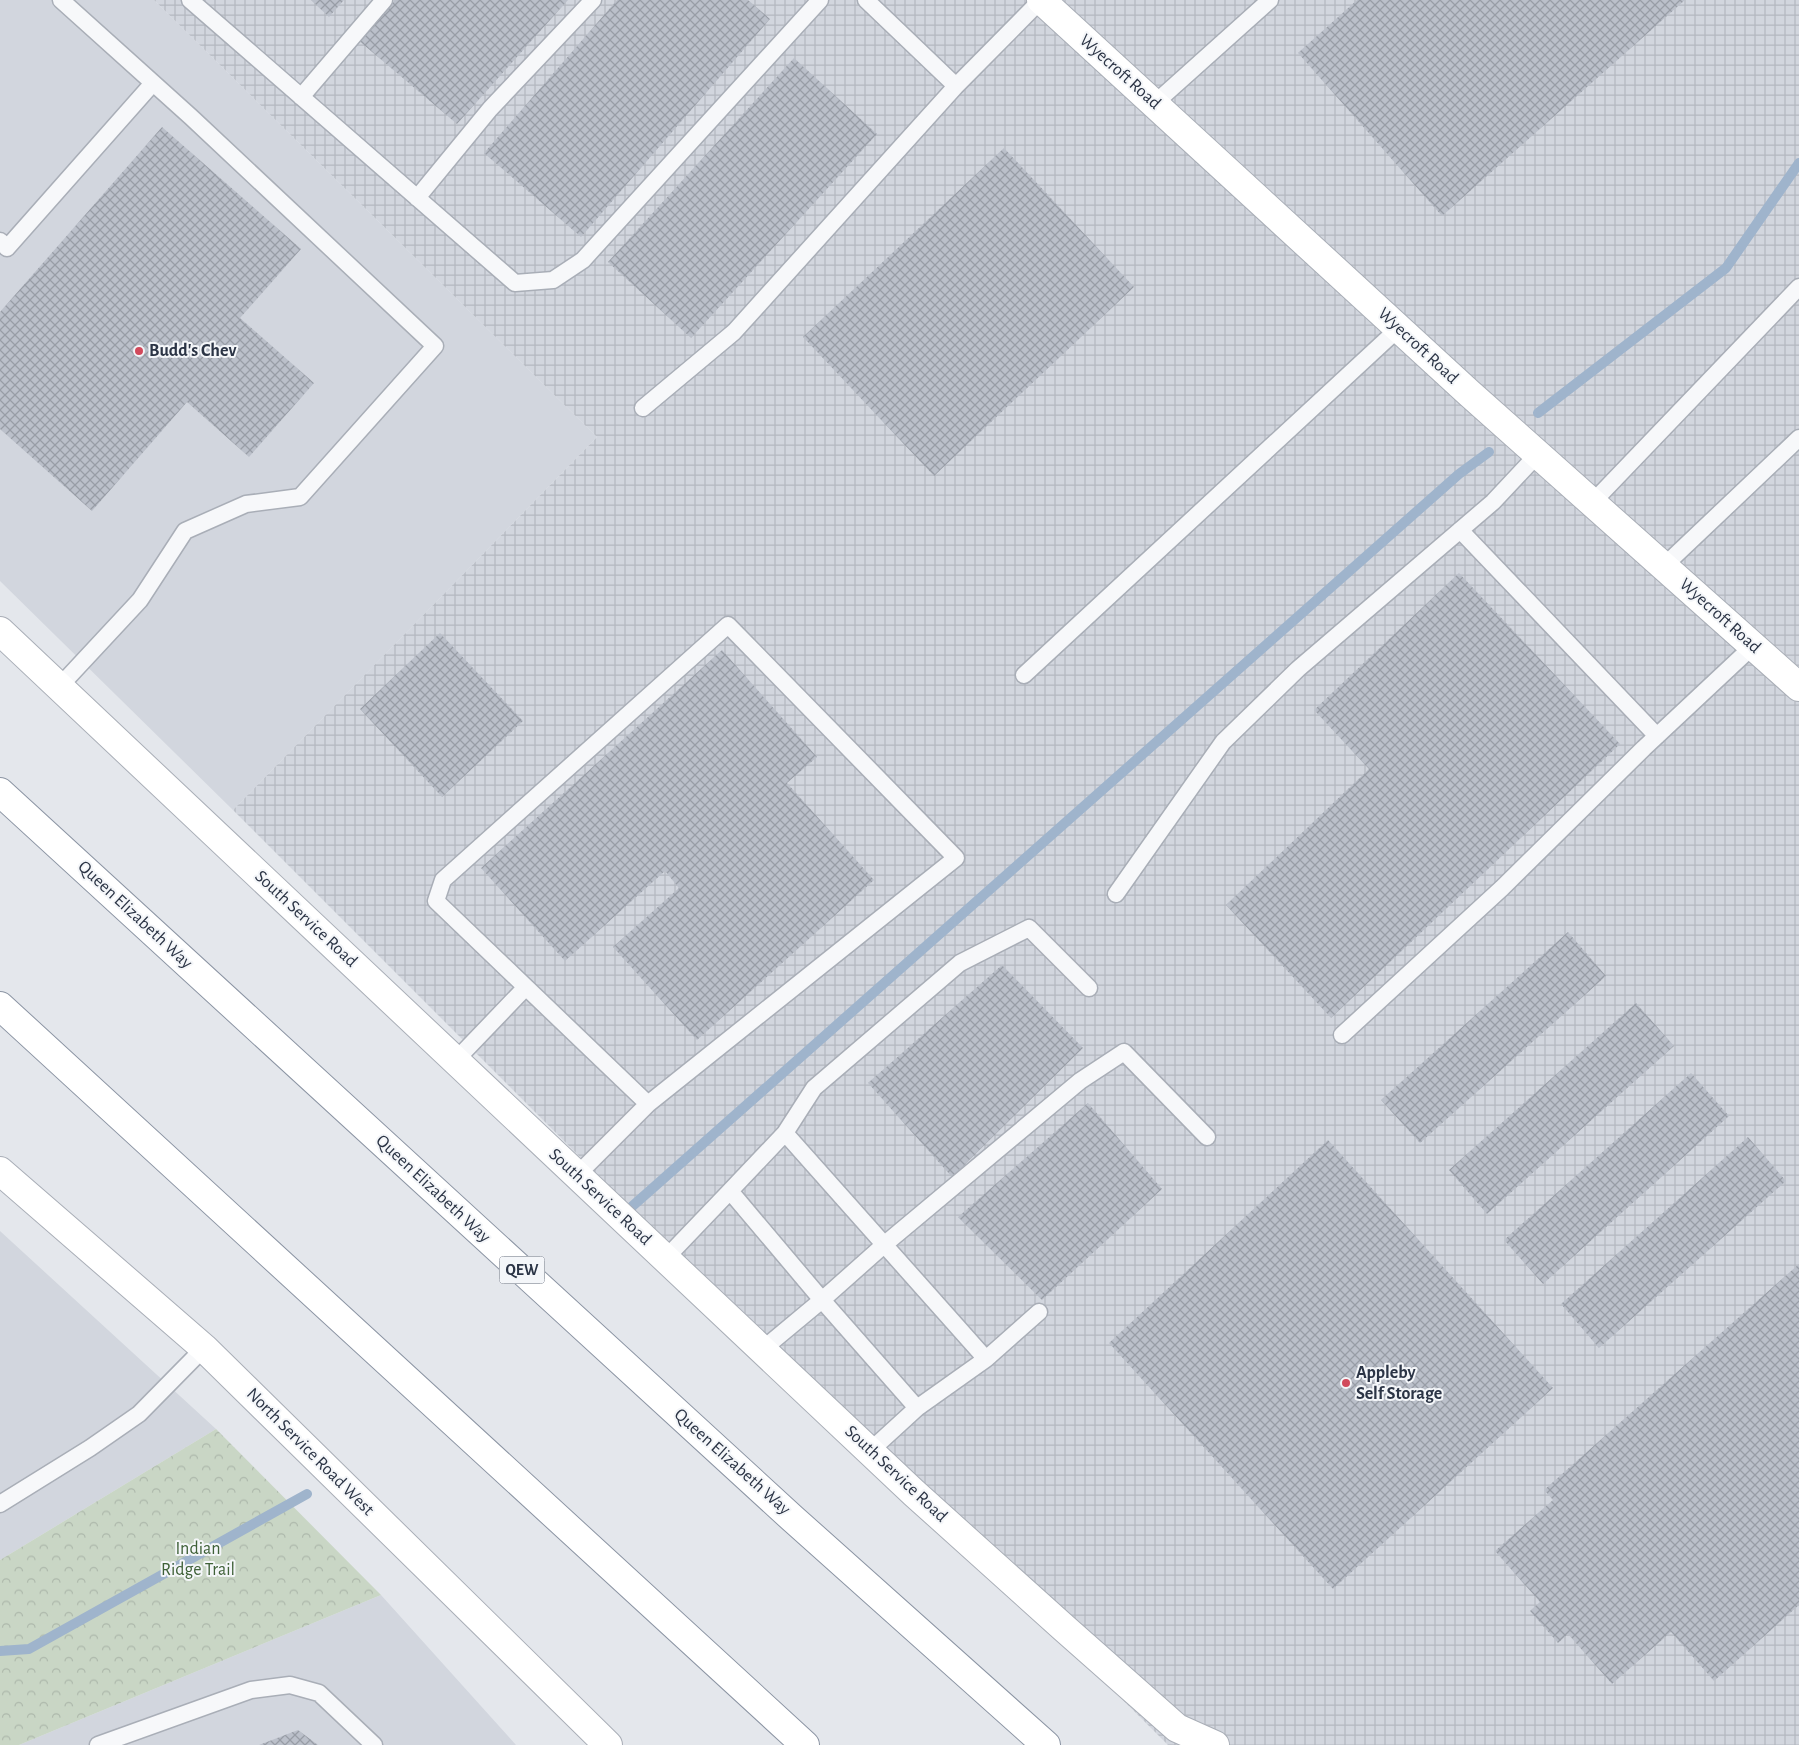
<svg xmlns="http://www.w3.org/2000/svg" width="1799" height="1745" font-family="'Alegreya Sans',sans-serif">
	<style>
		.built { fill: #d2d6de }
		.industrial { fill: url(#industrial-grid) }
		.forest { fill: url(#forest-crowns) }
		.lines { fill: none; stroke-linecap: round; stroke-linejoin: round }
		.stream { stroke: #9fb4cc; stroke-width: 10 }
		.building { fill: url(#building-cross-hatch) }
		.lane-casing { stroke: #a9aeb7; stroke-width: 19 }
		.secondary-casing { stroke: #a9aeb7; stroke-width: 30 }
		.highway-casing { stroke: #8b94a3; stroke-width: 30 }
		.lane { stroke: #f7f8fa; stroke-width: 16 }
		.secondary { stroke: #fff; stroke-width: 28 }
		.highway { stroke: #fff; stroke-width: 28 }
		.poi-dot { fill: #d1495b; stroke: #f4f6f9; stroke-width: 2 }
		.labels { text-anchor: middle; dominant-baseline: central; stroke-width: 4; stroke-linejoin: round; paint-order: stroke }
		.shield { fill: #f4f6f9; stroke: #676e7b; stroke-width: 1 }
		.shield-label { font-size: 16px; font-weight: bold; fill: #2b3445 }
		.street-label { font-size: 18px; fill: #2b3445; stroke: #f4f6f9 }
		.poi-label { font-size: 18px; font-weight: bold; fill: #2b3445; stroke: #f4f6f9; text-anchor: start }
		.park-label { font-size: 18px; fill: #3f6138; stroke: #f4f6f9 }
	</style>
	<defs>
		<pattern id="industrial-grid" width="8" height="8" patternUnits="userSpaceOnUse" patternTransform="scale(1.25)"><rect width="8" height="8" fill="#d2d6de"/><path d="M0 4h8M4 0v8" fill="none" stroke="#b4b8c0"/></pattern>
		<pattern id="forest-crowns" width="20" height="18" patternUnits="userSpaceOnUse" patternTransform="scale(1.25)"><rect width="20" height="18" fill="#c9d6c5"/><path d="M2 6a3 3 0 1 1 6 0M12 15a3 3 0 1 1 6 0" fill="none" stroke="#adb8ab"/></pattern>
		<pattern id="building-cross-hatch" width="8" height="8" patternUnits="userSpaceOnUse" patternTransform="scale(1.25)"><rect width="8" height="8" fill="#bbc0ca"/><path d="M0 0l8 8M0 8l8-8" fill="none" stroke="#989da6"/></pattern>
	</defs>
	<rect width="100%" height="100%" fill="#e4e7ec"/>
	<path class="built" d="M0 0H154L597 437 233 810 0 581Z
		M0 1231 216 1429 0 1560Z
		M381 1595 516 1745H19Z"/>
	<path class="industrial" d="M154 0H1799V1745H1168L233 810 597 437Z"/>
	<path class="forest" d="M216 1429 381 1595 19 1745H0V1560Z"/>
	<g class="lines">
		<path class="stream" d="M1538 413 1726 268 1799 163
			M628 1210 1459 474 1489 452
			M0 1651 29 1649 307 1494"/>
	</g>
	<path class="building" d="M311 0H344L329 17Z
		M395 0H568L457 124 358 40Z
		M617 0H748L770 19 581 237 484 153Z
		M1357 0H1685L1442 216 1298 53Z
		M794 58 877 134 691 338 608 262Z
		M162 127 301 249 240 318 314 383 249 457 187 402 92 511 0 429V312Z
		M1004 148 1134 287 934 476 803 337Z
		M1459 573 1620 744 1331 1018 1226 905 1369 769 1314 710Z
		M440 633 523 721 442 797 360 709Z
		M722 650 817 757 787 783 874 880 697 1040 613 947 679 888 665 871 565 961 481 868Z
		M1568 932 1606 976 1420 1143 1381 1100Z
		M1002 965 1083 1048 952 1177 868 1083Z
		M1636 1003 1674 1046 1487 1214 1449 1170Z
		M1691 1073 1729 1116 1543 1284 1504 1240Z
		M1088 1103 1162 1189 1042 1300 958 1217Z
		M1748 1137 1786 1181 1599 1348 1561 1304Z
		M1328 1140 1553 1388 1333 1589 1109 1343Z
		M1799 1264V1605L1714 1681 1671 1632 1612 1684 1568 1634 1558 1643 1530 1611 1540 1602 1495 1551 1553 1500 1544 1490Z
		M298 1730 318 1745H259Z"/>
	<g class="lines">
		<defs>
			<path id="lane" d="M190 0 515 283 553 280 583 260 820 0
				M956 86 1041 0
				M301 97 384 0
				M1154 104 1270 0
				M417 198 490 109 593 0
				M0 241 7 248 153 83
				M643 408 734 332 956 86 866 0
				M1592 503 1799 287
				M1460 530 1657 736
				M1664 566 1799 438
				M1024 675 1399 328
				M59 687 140 600 185 531 246 504 300 497 435 346 191 117 61 0
				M1116 894 1223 742 1298 669 1493 502 1538 454
				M1342 1035 1502 888 1644 748 1753 646
				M455 1061 526 987
				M785 1133 814 1088 960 963 1029 928 1089 988
				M577 1175 648 1104 436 901 443 880 728 625 956 858 648 1104
				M730 1191 785 1133 986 1359
				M665 1259 730 1191 822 1300 917 1408 870 1451
				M763 1349 822 1300 885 1244 1080 1081 1124 1052 1207 1137
				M917 1408 986 1359 1039 1312
				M0 1504 90 1448 139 1414 204 1348
				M98 1745 251 1690 290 1685 319 1693 374 1745"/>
			<path id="secondary" d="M1041 0 1469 393 1799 687
				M0 631 914 1493 1064 1628 1177 1728 1215 1745
				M0 1171 204 1348 608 1745"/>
			<path id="highway" d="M0 792 792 1518 1046 1745
				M0 1006 805 1745"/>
		</defs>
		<use href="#lane" class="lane-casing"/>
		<use href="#secondary" class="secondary-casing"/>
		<use href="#highway" class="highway-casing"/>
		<use href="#lane" class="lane"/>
		<use href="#secondary" class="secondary"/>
		<use href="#highway" class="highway"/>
	</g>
	<g class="poi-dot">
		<circle cx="139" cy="351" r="5"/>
		<circle cx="1346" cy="1383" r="5"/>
	</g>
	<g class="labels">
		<rect class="shield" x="499.5" y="1256.5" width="45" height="27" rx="4"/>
		<g class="shield-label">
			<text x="522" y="1270">QEW</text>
		</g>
		<g class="street-label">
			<text transform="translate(1120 72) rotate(42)">Wyecroft Road</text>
			<text transform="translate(1418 346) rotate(43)">Wyecroft Road</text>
			<text transform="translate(1720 616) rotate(42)">Wyecroft Road</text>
			<text transform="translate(135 915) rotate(43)">Queen Elizabeth Way</text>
			<text transform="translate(306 919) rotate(43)">South Service Road</text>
			<text transform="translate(433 1189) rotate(43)">Queen Elizabeth Way</text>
			<text transform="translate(600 1197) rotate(43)">South Service Road</text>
			<text transform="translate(310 1452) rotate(45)">North Service Road West</text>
			<text transform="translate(732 1462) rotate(42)">Queen Elizabeth Way</text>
			<text transform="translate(896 1474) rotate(43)">South Service Road</text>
		</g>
		<g class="poi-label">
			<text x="149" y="351">Budd's Chev</text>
			<text x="1356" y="1373">Appleby<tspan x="1356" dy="21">Self Storage</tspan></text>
		</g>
		<g class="park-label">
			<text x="198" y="1549">Indian<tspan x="198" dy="21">Ridge Trail</tspan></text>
		</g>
	</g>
</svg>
